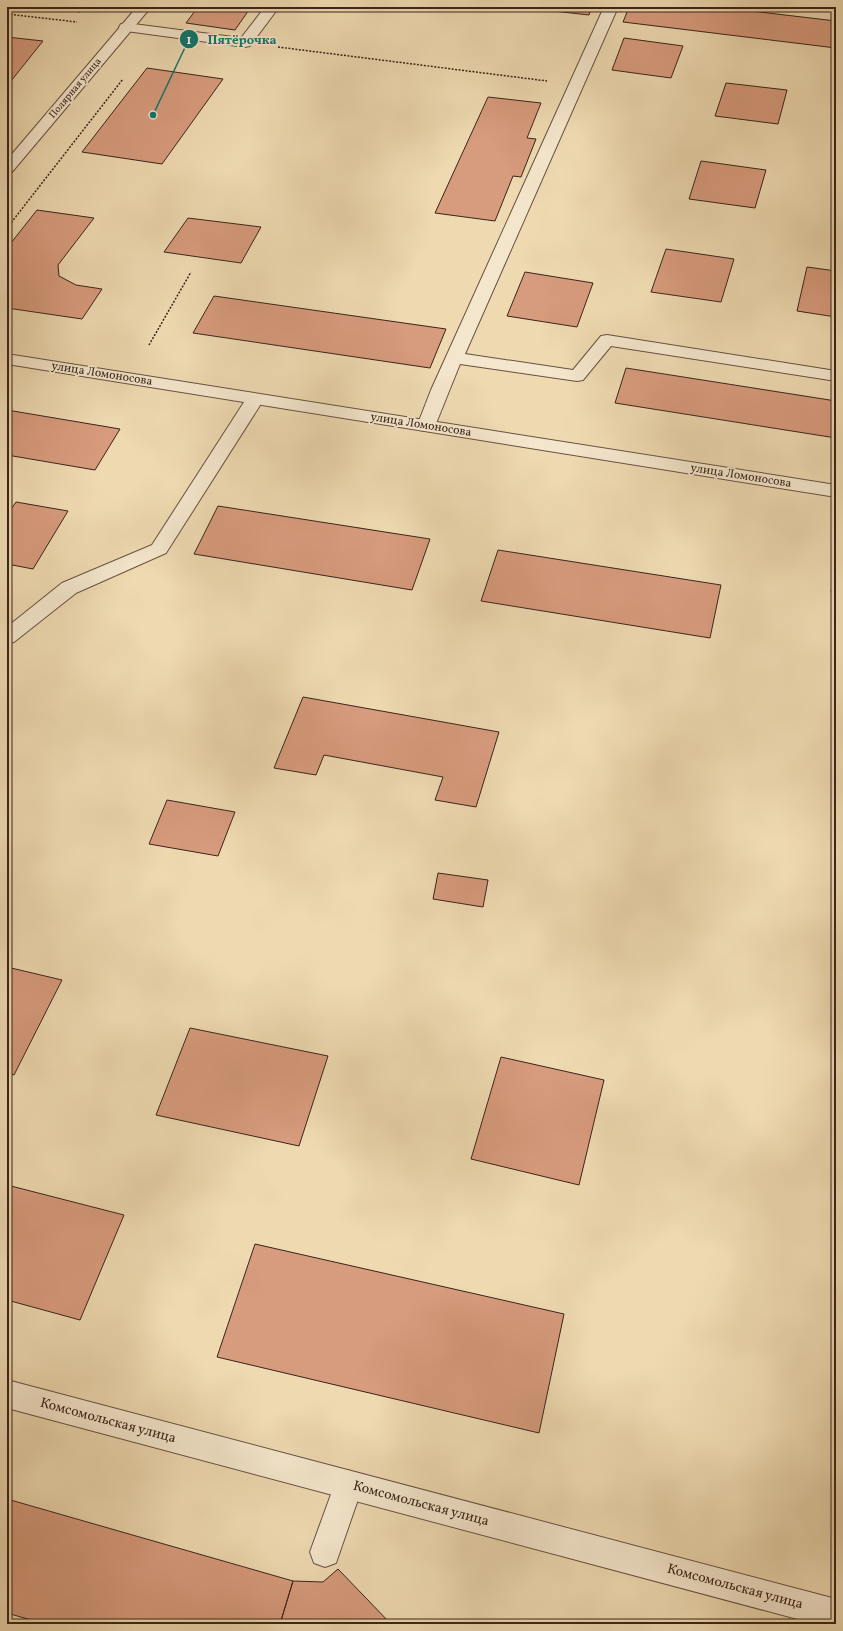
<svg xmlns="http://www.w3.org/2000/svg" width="843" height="1631" font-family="Vollkorn,serif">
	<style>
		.building { fill: #d79b7d; stroke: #3a241a }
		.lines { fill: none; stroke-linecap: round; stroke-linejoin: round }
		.service-casing { stroke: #675140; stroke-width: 2 }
		.minor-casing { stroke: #675140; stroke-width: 2 }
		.tertiary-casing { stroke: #675140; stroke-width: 2 }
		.path { stroke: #3a241a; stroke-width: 1.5; stroke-dasharray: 2 1.5; stroke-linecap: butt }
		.service { fill: #f4e6cc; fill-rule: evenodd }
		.minor { fill: #f4e6cc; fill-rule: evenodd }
		.tertiary { fill: #f4e6cc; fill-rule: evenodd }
		.labels { text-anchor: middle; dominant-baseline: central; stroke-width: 3.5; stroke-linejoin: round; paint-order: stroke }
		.far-street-label { font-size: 10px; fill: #3a241a; stroke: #f4e6cc }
		.street-label { font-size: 12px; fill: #3a241a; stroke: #f4e6cc }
		.near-street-label { font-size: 14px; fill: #3a241a; stroke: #f4e6cc }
		.leader { fill: none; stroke: #0f766e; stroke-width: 1.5 }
		.callout-dot { fill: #0f766e; stroke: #f4e6cc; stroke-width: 1.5 }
		.mark-label { font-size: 12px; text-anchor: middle; font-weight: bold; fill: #fff }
		.callout-label { font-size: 13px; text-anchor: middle; font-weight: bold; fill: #0f766e; stroke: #f4e6cc; stroke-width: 3.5; stroke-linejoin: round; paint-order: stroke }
	</style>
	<rect width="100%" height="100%" fill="#eed9b1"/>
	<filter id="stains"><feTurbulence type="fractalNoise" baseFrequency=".005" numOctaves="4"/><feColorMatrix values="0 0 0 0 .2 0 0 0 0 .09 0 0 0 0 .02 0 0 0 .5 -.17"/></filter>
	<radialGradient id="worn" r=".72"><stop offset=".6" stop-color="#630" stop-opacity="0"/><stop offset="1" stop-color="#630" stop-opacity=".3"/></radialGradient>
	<path class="building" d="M40 7H84L80 12Z
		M198 7H251L235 30 186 23Z
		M517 7H592L589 15Z
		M629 7H717L836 21V48L623 22Z
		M7 37 43 41 7 86Z
		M624 38 683 46 671 78 612 70Z
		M147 68 223 79 162 164 82 152Z
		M726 83 787 90 778 124 715 116Z
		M488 97 541 103 527 138 536 139 521 177 513 176 495 221 435 213Z
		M701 161 766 170 755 208 689 199Z
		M37 210 94 218 58 265 59 276 76 285 102 289 82 319 7 308V248Z
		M188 218 261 227 241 263 164 252Z
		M666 249 734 259 721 302 651 292Z
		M807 267 836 271V317L797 311Z
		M525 272 593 283 577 327 507 316Z
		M214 296 446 329 430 368 193 333Z
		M626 368 836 401V438L615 403Z
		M7 410 120 429 95 470 7 455Z
		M16 502 68 511 33 569 7 564V515Z
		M218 506 430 539 412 590 194 554Z
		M498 550 721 585 710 638 481 601Z
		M836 557V592H831Z
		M303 697 499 732 476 807 435 800 443 777 324 755 316 775 274 768Z
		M167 800 235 812 218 856 149 844Z
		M438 873 488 880 483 907 433 899Z
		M7 967 62 980 14 1075 7 1073Z
		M190 1028 328 1056 299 1146 156 1115Z
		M501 1057 604 1080 579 1185 471 1159Z
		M7 1185 124 1215 80 1320 7 1300Z
		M255 1244 564 1314 539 1433 217 1357Z
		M7 1499 293 1581 280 1624H45L7 1613Z
		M338 1569 391 1624H280L293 1581 323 1582Z"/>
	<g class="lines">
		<defs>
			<path id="service" d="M265 7H279L250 46 245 47 126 31 121 30 119 27 121 24 126 23 241 38Z
				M604 7H618L465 354 573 370 601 336 607 335 836 371V381L611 346 583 380 577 381 460 364 435 426 432 430 426 431 420 430 417 426 431 390Z
				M255 394 261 395 264 399 166 553 76 593 14 642 7 644V627L62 583 152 545 246 399 249 395Z
				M348 1470 358 1475 363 1485 336 1563 325 1567 314 1563 310 1552 338 1475Z"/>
			<path id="minor" d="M137 7H151L12 172 7 174V160Z
				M7 1380 836 1599V1624H816L7 1408Z"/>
			<path id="tertiary" d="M7 354 836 485V497L7 364Z"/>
		</defs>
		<use href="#service" class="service-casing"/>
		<use href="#minor" class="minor-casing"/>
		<use href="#tertiary" class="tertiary-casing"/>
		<path class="path" d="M7 14 77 22
			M278 47 547 81
			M7 228 123 79
			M149 345 191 272"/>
		<use href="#service" class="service"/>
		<use href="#minor" class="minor"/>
		<use href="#tertiary" class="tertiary"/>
	</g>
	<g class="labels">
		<g class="far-street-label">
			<text transform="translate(75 88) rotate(-50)">Полярная улица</text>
		</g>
		<g class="street-label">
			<text transform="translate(102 374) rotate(9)">улица Ломоносова</text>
			<text transform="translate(421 425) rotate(9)">улица Ломоносова</text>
			<text transform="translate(741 476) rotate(9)">улица Ломоносова</text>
		</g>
		<g class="near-street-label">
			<text transform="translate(108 1421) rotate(15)">Комсомольская улица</text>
			<text transform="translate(421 1504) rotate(15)">Комсомольская улица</text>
			<text transform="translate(735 1587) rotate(15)">Комсомольская улица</text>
		</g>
	</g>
	<path class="leader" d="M153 115L189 39"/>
	<g class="callout-dot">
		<circle cx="153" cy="115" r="4"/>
		<circle cx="189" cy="39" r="10"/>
	</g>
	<g class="mark-label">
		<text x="189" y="44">1</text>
	</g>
	<g class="callout-label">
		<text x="242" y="44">Пятёрочка</text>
	</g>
	<rect width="843" height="1631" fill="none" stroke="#eed9b1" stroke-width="24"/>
	<rect x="8" y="8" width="827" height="1615" fill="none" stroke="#3a241a" stroke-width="2"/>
	<rect x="12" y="12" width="819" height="1607" fill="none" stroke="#3a241a"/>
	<rect width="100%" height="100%" filter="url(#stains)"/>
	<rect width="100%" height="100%" fill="url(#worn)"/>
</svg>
